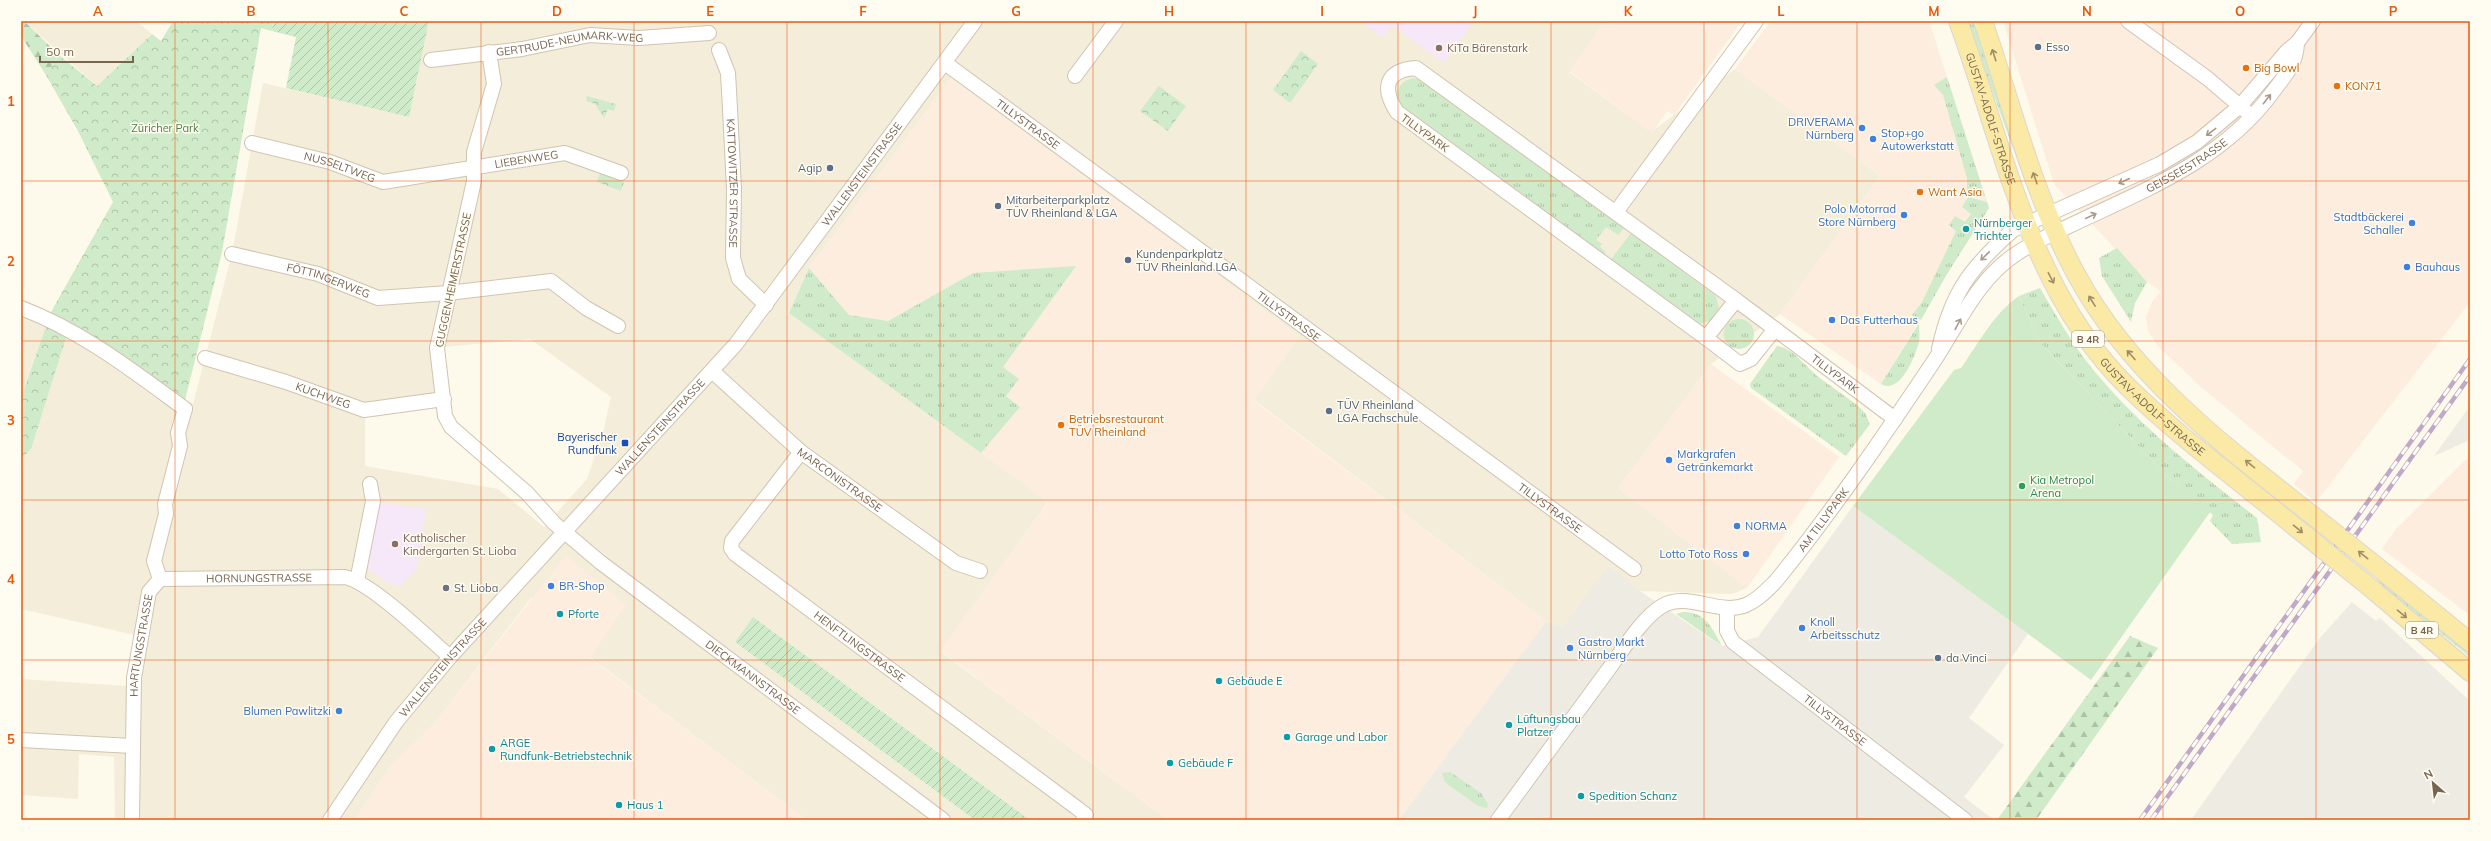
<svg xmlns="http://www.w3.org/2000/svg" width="2491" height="841" font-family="Mulish,sans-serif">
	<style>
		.residential { fill: #f4edd9; fill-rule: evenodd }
		.commercial { fill: #fceddf }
		.industrial { fill: #eeebe3 }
		.education { fill: #f6e7f9 }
		.grass { fill: url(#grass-tufts) }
		.forest { fill: url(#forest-firs) }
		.park { fill: url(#park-crowns) }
		.garden { fill: url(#garden-furrows) }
		.pitch { fill: #d0ebc9 }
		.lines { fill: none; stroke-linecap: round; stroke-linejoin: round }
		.minor-casing { stroke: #d0c4b0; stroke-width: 16 }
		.major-casing { stroke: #dcd7d1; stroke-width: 20 }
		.minor { stroke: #fff; stroke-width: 14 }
		.major { stroke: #faeaa5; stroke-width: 18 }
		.rail-casing { stroke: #bfa8c8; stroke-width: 4.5 }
		.rail { stroke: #fffcf2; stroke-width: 3; stroke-dasharray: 9; stroke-linecap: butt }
		.major-bridge-casing { stroke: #dcd7d1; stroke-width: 20; stroke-linecap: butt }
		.major-bridge { stroke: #faeaa5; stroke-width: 18 }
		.oneway { stroke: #a08d67 }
		.oneway2 { stroke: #a89b8b }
		.grid { fill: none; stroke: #e8590c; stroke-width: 1; stroke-opacity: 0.55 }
		.service-dot { fill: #5c6f8a; stroke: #fffcf2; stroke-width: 1.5 }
		.education-dot { fill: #8d6e63; stroke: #fffcf2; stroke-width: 1.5 }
		.food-dot { fill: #e8710a; stroke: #fffcf2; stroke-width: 1.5 }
		.shop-dot { fill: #3f7fe0; stroke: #fffcf2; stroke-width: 1.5 }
		.culture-dot { fill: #0f9aa8; stroke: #fffcf2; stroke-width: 1.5 }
		.transit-dot { fill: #1a4fb4; stroke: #fffcf2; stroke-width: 1.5 }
		.leisure-dot { fill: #2e9e5b; stroke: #fffcf2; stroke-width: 1.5 }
		.worship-dot { fill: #6b7280; stroke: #fffcf2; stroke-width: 1.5 }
		.labels { text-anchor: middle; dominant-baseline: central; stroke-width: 3; stroke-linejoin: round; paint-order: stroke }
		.shield { fill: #fffcf2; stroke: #a1927e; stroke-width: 1 }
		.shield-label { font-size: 10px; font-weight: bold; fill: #79654d }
		.street-label { font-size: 11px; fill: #79654d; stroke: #fffcf2 }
		.service-label { font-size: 11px; fill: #4e5e75; stroke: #fffcf2; text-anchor: start }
		.education-label { font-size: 11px; fill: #785e54; stroke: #fffcf2; text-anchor: start }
		.food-label { font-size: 11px; fill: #c56008; stroke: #fffcf2; text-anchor: start }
		.shop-label { font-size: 11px; fill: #366cbe; stroke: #fffcf2; text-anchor: start }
		.park-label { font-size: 11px; fill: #4c7e45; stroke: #fffcf2 }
		.culture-label { font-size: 11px; fill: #0d838f; stroke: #fffcf2; text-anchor: start }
		.transit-label { font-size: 11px; fill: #164399; stroke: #fffcf2; text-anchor: end }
		.leisure-label { font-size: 11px; fill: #27864d; stroke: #fffcf2; text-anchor: start }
		.worship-label { font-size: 11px; fill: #5b616d; stroke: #fffcf2; text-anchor: start }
		.neatline { fill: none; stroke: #e8590c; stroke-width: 1.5 }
		.grid-label { font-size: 13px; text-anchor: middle; font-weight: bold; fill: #e8590c }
	</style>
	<defs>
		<pattern id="grass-tufts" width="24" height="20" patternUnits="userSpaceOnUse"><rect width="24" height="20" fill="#d0ebc9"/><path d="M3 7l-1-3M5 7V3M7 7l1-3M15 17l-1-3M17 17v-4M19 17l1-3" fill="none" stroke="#aec2a5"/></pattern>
		<pattern id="forest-firs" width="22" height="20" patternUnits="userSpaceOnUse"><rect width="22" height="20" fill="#d0ebc9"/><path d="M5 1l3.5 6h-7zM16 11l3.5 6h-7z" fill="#aec2a5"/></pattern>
		<pattern id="park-crowns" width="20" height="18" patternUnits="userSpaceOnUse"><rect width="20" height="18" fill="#d0ebc9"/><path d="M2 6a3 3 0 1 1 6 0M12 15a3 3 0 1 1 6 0" fill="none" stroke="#aec2a5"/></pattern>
		<pattern id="garden-furrows" width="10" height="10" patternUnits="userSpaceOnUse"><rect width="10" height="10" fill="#d0ebc9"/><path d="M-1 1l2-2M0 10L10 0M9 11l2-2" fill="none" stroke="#aec2a5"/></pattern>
	</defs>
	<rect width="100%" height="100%" fill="#fdf9eb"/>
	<path class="residential" d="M24 21H136L152 34 97 86Z
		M429 21H1605L1569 72 1651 132 1735 69 1880 176 1780 314 1711 364 1618 488 1747 588 1732 594 1640 591 1608 567 1562 627 1546 621 1254 400 1299 336 951 78 809 268 789 313 1048 502 940 651 1168 820H1030L753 617 735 642 975 820H807L590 657 531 598 434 724 391 766 354 820H115L114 757 79 754 78 799 21 795V679L126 686 135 635 21 609V459L31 449 69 325 193 404 232 254 263 83 409 117ZM530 339 611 397 604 429 587 479 544 527 498 489 365 466V415L450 403 444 347Z
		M21 298 51 312 21 398Z"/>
	<path class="commercial" d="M1605 21H1742L1674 115 1667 111 1652 133 1569 71Z
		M1771 21H1929L1989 208 1947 274 1881 384 1780 314 1880 176 1735 69Z
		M2003 21H2470V302L2316 502 2294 484 2303 471 2202 388 2157 345 2148 331 2146 317 2152 302 2161 291 2147 282 2054 184Z
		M951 78 1299 336 1254 401 1546 621 1399 820H1168L940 650 1048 503 981 453 1020 407 1006 396 1002 367 973 273 888 321 849 315 809 268Z
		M1711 364 1839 457 1747 588 1618 488Z
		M2470 458V615L2382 549 2396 529 2464 461Z
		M566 555 626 605 590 658 807 820H354L391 766 434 724Z"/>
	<path class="industrial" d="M2470 406V440L2434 456Z
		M1853 506 2028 634 1969 718 2004 745 1964 797 1994 820H1399L1546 621 1562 627 1608 566 1640 591 1721 646 1758 637Z
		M2352 602 2376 621 2380 618 2470 701V820H2191L2319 639Z"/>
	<path class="education" d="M1360 21H1474L1444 63 1392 25 1383 38Z
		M378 502 426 509 417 568 400 587 386 582 365 566Z"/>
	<path class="grass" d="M1967 21H1975L2031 189 2028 190Z
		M1947 77 1985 196 1967 191V178L1943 95 1934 85Z
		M1413 78 1426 82 1624 228 1618 235 1606 227 1596 240 1602 244 1600 247 1606 252 1603 256 1402 109C1396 94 1395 83 1413 78Z
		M1968 197 1987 202 1989 208 1947 274 1921 320 1912 315 1922 302 1956 231 1949 225 1955 216 1965 222 1971 214 1962 207Z
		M1631 233 1716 296 1719 308 1712 320 1699 324 1610 261Z
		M2117 248 2147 282 2135 303 2131 322 2102 276 2099 258Z
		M1076 266 1003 367 1019 379 1006 396 1020 407 981 453 789 313 809 268 849 315 888 321 973 273Z
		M2040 288C2055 313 2069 339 2087 362 2135 423 2197 471 2257 518L2261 542 2232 544 2210 521 2213 515 2171 480 2040 343 2019 296Z
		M1724 334a15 15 0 1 1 30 0a15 15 0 1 1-30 0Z
		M1919 323C1919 330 1920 336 1919 342 1915 357 1900 395 1881 384Z
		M1777 346 1785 348 1793 353 1817 376 1857 405 1865 413 1870 424 1846 456 1751 388 1750 384Z
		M2380 579 2470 651V657L2378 582Z
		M1683 612C1706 612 1712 628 1722 646L1676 614Z
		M1450 772 1481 793 1488 804 1487 808 1478 806 1445 782 1442 773Z"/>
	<path class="forest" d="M21 21H24L59 55 46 75 21 36Z
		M2130 636 2158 648 2036 820H1997Z"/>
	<path class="park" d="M173 21H273L272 31 261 28 222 252 185 400 70 325 31 449 21 459V398L51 312 113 202 79 133 46 75 59 55 97 86 152 34 161 41Z
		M1301 51 1318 64 1290 103 1273 90Z
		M1159 86 1186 106 1168 131 1140 111Z
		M587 96 616 104 614 111 608 109 604 118 595 104 586 101Z
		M600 173 624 182 621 191 597 182Z"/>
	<path class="garden" d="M273 21H429L409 117 286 88 296 37 272 31Z
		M753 617 1030 820H975L735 642Z"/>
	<path class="pitch" d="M2019 296 2040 343 2171 480 2210 512 2091 680 1853 506 1954 370 1961 368C1979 343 1993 314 2019 296Z"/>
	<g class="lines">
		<defs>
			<g id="minor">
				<path d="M2128 21 2207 78 2247 112"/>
				<path id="s1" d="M719 50 728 73 730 109 734 189 733 258 739 279 766 305"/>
				<path id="s2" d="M489 52 494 84 474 152V181L437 348 445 416 451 427 527 493 554 523 600 562 943 820"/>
				<path id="s3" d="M431 60 522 49 590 35 639 38 709 33"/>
				<path id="s4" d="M945 63C1174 232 1403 401 1634 569"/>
				<path d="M1075 76 1116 21"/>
				<path id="s5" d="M252 143 330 162 383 182 565 153 621 173"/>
				<path d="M1616 212 1756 21"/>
				<path id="s6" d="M232 254 318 274 378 298 448 293 551 281 586 308 618 326"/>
				<path d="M1736 300 1775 329 1751 359 1740 364 1706 338Z"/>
				<path d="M21 308C82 331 133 371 185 409L178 433 180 446 165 504 166 514 154 561 160 579"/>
				<path id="s7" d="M1775 329 1895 419"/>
				<path d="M1706 338 1397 112C1381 88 1386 70 1416 68L1736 300"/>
				<path d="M1939 349C1951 293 1971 267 2013 230L2160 164 2197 142 2240 106 2287 51 2297 43 2313 21"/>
				<path id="s8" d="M205 358 286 382 364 410 444 399"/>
				<path id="s9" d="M712 371 801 452 956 563 980 571"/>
				<path id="s10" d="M801 452 732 541 731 548 735 554 1077 808 1086 815 1083 820"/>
				<path id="s11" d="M160 579 345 577C372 583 427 637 450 657"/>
				<path d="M357 581 373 501 370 484"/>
				<path id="s12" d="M1727 608V631L1733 642 1965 820"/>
				<path d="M21 740 132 746"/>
				<path id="s13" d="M132 820 134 678 149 592 160 579"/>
				<path id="s14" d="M330 820 396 722 450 657 736 344 975 21"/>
				<path id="s15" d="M1498 820C1535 770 1571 720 1608 670 1622 651 1642 618 1662 606 1688 591 1719 616 1746 605 1758 600 1767 590 1776 581 1832 512 1883 437 1932 364 1957 327 1977 279 2016 254 2032 243 2050 235 2067 227 2142 191 2221 162 2272 93 2285 75 2296 66 2297 43"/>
			</g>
			<g id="major">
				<path id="s16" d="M1958 21C2004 146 2029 291 2129 388 2172 430 2221 467 2268 505"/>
				<path d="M1983 21C2012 105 2033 195 2076 274 2136 386 2244 460 2341 538"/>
				<path d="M2385 573 2470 642"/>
				<path d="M2372 589 2470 672"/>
			</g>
		</defs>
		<use href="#minor" class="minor-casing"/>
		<use href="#major" class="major-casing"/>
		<use href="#minor" class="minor"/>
		<use href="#major" class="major"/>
		<defs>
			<path id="rail" d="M2140 820 2470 359
				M2151 820 2470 376"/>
		</defs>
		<use href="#rail" class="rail-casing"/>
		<use href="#rail" class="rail"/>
		<defs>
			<path id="major-bridge" d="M2268 505 2372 589
				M2341 538 2385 573"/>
		</defs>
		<use href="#major-bridge" class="major-bridge-casing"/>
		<use href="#major-bridge" class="major-bridge"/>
	</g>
	<defs><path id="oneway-shaft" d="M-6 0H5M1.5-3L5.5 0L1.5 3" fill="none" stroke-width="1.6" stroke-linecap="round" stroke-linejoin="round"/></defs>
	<g class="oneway">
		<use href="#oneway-shaft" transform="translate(1994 55) rotate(-108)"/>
		<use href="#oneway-shaft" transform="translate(2035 178) rotate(-109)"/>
		<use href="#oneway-shaft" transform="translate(2051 278) rotate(62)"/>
		<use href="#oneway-shaft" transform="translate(2092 301) rotate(-122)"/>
		<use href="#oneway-shaft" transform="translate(2131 355) rotate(-131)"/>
		<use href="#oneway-shaft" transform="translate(2250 464) rotate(-141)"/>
		<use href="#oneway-shaft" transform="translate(2298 529) rotate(39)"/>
		<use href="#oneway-shaft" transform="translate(2363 555) rotate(-142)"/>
		<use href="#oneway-shaft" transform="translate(2402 614) rotate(40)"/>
	</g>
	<g class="oneway2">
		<use href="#oneway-shaft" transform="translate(2267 99) rotate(-52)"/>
		<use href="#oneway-shaft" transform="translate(2211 132) rotate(143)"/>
		<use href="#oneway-shaft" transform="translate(2124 181) rotate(155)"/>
		<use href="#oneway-shaft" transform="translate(2091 216) rotate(-25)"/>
		<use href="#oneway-shaft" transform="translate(1985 256) rotate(136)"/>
		<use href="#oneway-shaft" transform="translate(1958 324) rotate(-62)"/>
	</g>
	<path class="grid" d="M175 21V820M328 21V820M481 21V820M634 21V820M787 21V820M940 21V820M1093 21V820M1246 21V820M1398 21V820M1551 21V820M1704 21V820M1857 21V820M2010 21V820M2163 21V820M2316 21V820M21 181H2470M21 341H2470M21 500H2470M21 660H2470"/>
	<g class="service-dot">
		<circle cx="2038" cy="47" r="4"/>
		<circle cx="830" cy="168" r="4"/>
		<circle cx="998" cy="206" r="4"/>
		<circle cx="1128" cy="260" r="4"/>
		<circle cx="1329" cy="411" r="4"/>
		<circle cx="1938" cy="658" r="4"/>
	</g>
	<g class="education-dot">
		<circle cx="1439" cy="48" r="4"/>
		<circle cx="395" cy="544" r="4"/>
	</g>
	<g class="food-dot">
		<circle cx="2246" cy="68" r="4"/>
		<circle cx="2337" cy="86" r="4"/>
		<circle cx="1920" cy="192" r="4"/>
		<circle cx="1061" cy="425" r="4"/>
	</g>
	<g class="shop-dot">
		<circle cx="1862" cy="128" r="4"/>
		<circle cx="1873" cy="139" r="4"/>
		<circle cx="1904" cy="215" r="4"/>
		<circle cx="2412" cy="223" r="4"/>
		<circle cx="2407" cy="267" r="4"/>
		<circle cx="1832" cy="320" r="4"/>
		<circle cx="1669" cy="460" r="4"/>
		<circle cx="1737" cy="526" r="4"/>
		<circle cx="1746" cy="554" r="4"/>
		<circle cx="551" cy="586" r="4"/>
		<circle cx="1802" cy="628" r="4"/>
		<circle cx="1570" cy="648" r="4"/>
		<circle cx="339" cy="711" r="4"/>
	</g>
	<g class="culture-dot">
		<circle cx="1966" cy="229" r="4"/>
		<circle cx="560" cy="614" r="4"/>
		<circle cx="1219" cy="681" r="4"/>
		<circle cx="1509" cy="725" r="4"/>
		<circle cx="1287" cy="737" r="4"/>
		<circle cx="492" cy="749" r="4"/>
		<circle cx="1170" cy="763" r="4"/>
		<circle cx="1581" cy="796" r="4"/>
		<circle cx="619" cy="805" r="4"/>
	</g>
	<rect class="transit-dot" x="621" y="439" width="8" height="8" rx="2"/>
	<circle class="leisure-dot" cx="2022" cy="486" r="4"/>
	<circle class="worship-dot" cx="446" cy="588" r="4"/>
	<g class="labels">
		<g class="shield">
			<rect x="2072" y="331" width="32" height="16" rx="3"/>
			<rect x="2406" y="622" width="32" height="16" rx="3"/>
		</g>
		<g class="shield-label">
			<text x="2088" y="339">B 4R</text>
			<text x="2422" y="630">B 4R</text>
		</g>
		<g class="street-label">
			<text stroke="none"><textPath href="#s3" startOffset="140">GERTRUDE-NEUMARK-WEG</textPath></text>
			<text stroke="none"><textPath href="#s16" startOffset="103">GUSTAV-ADOLF-STRASSE</textPath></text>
			<text stroke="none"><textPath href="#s4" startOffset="103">TILLYSTRASSE</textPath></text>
			<text transform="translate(1425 133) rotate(36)">TILLYPARK</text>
			<text stroke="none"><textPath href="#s5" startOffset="282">LIEBENWEG</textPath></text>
			<text stroke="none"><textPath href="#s15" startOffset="994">GEISSEESTRASSE</textPath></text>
			<text stroke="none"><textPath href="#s5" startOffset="91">NUSSELTWEG</textPath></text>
			<text stroke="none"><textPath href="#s14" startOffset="838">WALLENSTEINSTRASSE</textPath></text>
			<text stroke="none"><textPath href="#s1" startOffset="135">KATTOWITZER STRASSE</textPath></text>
			<text transform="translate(453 280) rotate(-78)">GUGGENHEIMERSTRASSE</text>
			<text stroke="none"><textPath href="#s6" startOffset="100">FÖTTINGERWEG</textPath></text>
			<text stroke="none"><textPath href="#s4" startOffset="427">TILLYSTRASSE</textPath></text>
			<text stroke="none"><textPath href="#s7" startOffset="75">TILLYPARK</textPath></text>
			<text stroke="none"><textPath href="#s8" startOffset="124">KUCHWEG</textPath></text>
			<text stroke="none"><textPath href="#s16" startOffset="439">GUSTAV-ADOLF-STRASSE</textPath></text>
			<text stroke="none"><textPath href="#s14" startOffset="514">WALLENSTEINSTRASSE</textPath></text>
			<text stroke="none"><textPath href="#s9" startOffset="168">MARCONISTRASSE</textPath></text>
			<text stroke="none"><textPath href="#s4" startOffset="751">TILLYSTRASSE</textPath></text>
			<text stroke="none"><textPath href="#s15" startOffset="472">AM TILLYPARK</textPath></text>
			<text stroke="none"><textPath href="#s11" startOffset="99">HORNUNGSTRASSE</textPath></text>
			<text stroke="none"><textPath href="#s13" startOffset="175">HARTUNGSTRASSE</textPath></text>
			<text stroke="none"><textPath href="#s10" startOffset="282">HENFTLINGSTRASSE</textPath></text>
			<text stroke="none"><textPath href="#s14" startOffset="190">WALLENSTEINSTRASSE</textPath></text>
			<text stroke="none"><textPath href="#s2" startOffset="777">DIECKMANNSTRASSE</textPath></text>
			<text stroke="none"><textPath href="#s12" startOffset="164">TILLYSTRASSE</textPath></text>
		</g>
		<g class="service-label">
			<text x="2046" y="47">Esso</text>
			<text x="822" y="168" text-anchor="end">Agip</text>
			<text x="1006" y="200">Mitarbeiterparkplatz<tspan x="1006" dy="13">TÜV Rheinland &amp; LGA</tspan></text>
			<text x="1136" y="254">Kundenparkplatz<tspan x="1136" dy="13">TÜV Rheinland LGA</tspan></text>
			<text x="1337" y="405">TÜV Rheinland<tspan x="1337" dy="13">LGA Fachschule</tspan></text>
			<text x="1946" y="658">da Vinci</text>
		</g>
		<g class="education-label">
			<text x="1447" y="48">KiTa Bärenstark</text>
			<text x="403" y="538">Katholischer<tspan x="403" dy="13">Kindergarten St. Lioba</tspan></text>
		</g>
		<g class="food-label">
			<text x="2254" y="68">Big Bowl</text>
			<text x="2345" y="86">KON71</text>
			<text x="1928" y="192">Want Asia</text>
			<text x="1069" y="419">Betriebsrestaurant<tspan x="1069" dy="13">TÜV Rheinland</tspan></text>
		</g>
		<g class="shop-label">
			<text x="1854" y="122" text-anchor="end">DRIVERAMA<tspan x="1854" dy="13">Nürnberg</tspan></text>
			<text x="1881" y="133">Stop+go<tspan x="1881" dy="13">Autowerkstatt</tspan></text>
			<text x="1896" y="209" text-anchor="end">Polo Motorrad<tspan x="1896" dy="13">Store Nürnberg</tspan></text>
			<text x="2404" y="217" text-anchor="end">Stadtbäckerei<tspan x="2404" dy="13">Schaller</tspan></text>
			<text x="2415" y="267">Bauhaus</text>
			<text x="1840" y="320">Das Futterhaus</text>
			<text x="1677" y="454">Markgrafen<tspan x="1677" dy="13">Getränkemarkt</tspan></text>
			<text x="1745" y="526">NORMA</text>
			<text x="1738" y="554" text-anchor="end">Lotto Toto Ross</text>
			<text x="559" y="586">BR-Shop</text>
			<text x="1810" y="622">Knoll<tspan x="1810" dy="13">Arbeitsschutz</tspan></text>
			<text x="1578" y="642">Gastro Markt<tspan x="1578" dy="13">Nürnberg</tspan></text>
			<text x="331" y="711" text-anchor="end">Blumen Pawlitzki</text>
		</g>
		<g class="park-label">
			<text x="165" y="128">Züricher Park</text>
		</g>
		<g class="culture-label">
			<text x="1974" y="223">Nürnberger<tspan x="1974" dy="13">Trichter</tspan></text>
			<text x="568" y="614">Pforte</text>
			<text x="1227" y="681">Gebäude E</text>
			<text x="1517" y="719">Lüftungsbau<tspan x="1517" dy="13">Platzer</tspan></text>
			<text x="1295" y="737">Garage und Labor</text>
			<text x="500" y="743">ARGE<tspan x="500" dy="13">Rundfunk-Betriebstechnik</tspan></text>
			<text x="1178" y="763">Gebäude F</text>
			<text x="1589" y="796">Spedition Schanz</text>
			<text x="627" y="805">Haus 1</text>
		</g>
		<g class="transit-label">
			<text x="617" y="437">Bayerischer<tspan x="617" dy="13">Rundfunk</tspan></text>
		</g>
		<g class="leisure-label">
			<text x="2030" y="480">Kia Metropol<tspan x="2030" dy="13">Arena</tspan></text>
		</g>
		<g class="worship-label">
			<text x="454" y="588">St. Lioba</text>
		</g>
	</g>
	<rect width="2491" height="841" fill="none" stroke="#fffcf2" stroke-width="44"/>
	<g transform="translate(2433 783) rotate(332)" stroke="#fffcf2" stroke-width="3" paint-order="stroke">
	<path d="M0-3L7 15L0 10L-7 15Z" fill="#79654d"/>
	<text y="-6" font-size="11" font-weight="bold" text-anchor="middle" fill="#79654d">N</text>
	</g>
	<path d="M40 56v6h93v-6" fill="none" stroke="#79654d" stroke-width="2"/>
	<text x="46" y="56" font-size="12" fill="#79654d" stroke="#fffcf2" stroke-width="3" paint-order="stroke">50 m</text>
	<rect x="22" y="22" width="2447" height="797" class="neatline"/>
	<g class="grid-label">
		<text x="98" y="16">A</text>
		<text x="251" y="16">B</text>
		<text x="404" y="16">C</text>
		<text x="557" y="16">D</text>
		<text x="710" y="16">E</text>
		<text x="863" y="16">F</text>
		<text x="1016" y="16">G</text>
		<text x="1169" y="16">H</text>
		<text x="1322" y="16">I</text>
		<text x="1475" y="16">J</text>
		<text x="1628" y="16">K</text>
		<text x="1781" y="16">L</text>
		<text x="1934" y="16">M</text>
		<text x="2087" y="16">N</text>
		<text x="2240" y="16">O</text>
		<text x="2393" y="16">P</text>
		<text x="11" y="106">1</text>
		<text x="11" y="266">2</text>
		<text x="11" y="425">3</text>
		<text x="11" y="584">4</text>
		<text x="11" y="744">5</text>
	</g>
</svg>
